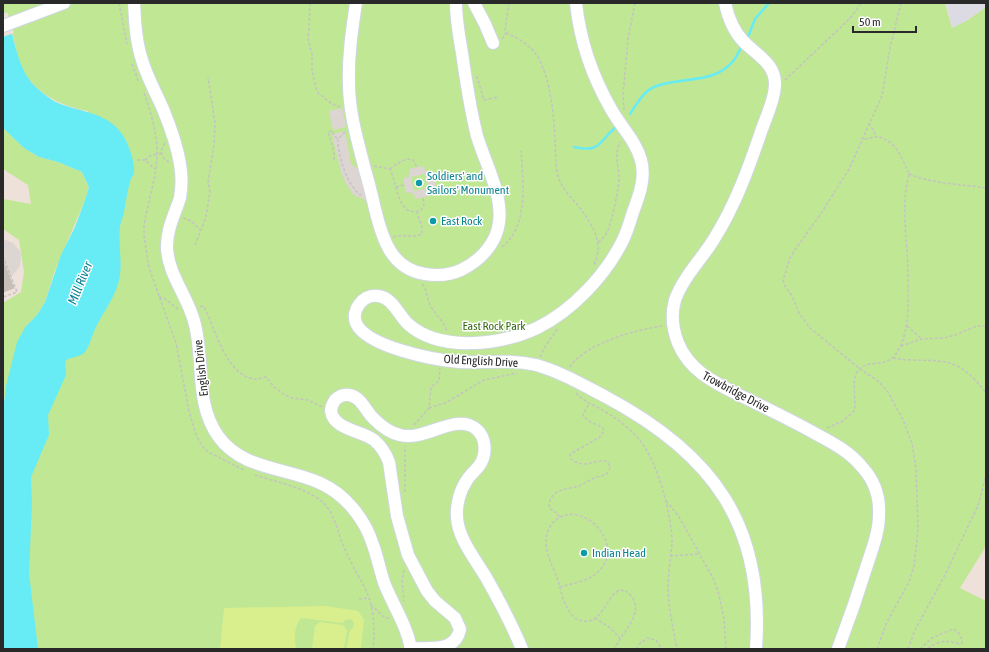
<svg xmlns="http://www.w3.org/2000/svg" width="989" height="652" font-family="'Asap Condensed',sans-serif">
	<style>
		.industrial { fill: #dcdbe4 }
		.green { fill: #c0e793 }
		.pitch { fill: #d9ef8e }
		.plaza { fill: #dcd5d1; fill-rule: evenodd }
		.water { fill: #67ecf5 }
		.pier { fill: #ede1da }
		.lines { fill: none; stroke-linecap: round; stroke-linejoin: round }
		.stream { stroke: #67ecf5; stroke-width: 2.5 }
		.building { fill: #c7c0b9; stroke: #c8bdb4 }
		.minor-casing { stroke: #cfd7e3; stroke-width: 14 }
		.path { stroke: #c3c3c3; stroke-width: 1.5; stroke-dasharray: 3 2; stroke-linecap: butt }
		.minor { stroke: #fff; stroke-width: 12 }
		.culture-dot { fill: #0f9aa8; stroke: #fff; stroke-width: 1.5 }
		.labels { text-anchor: middle; dominant-baseline: central; stroke-width: 3; stroke-linejoin: round; paint-order: stroke }
		.culture-label { font-size: 12px; fill: #0d838f; stroke: #fff; text-anchor: start }
		.park-label { font-size: 12px; fill: #386a16; stroke: #fff }
		.street-label { font-size: 12px; fill: #292929; stroke: #fff }
		.water-label { font-size: 13px; font-style: italic; fill: #077f93; stroke: #fff }
	</style>
	<rect width="100%" height="100%" fill="#ede1da"/>
	<path class="industrial" d="M946 3H986V7L968 20 952 28Z"/>
	<path class="green" d="M3 3H945L952 28 968 20 986 7V546L960 588 986 601V649H27L11 552 49 378 100 259 88 111C61 106 33 93 21 66 17 57 16 46 13 36 11 28 7 20 4 12L3 13Z
		M3 128 24 148 39 157 58 162 82 172 89 187 85 200 54 273 45 302 37 315 26 326 6 386 3 411V303L21 292 24 272 19 240 3 229V199L31 204 28 185 3 169Z"/>
	<path class="pitch" d="M326 606 358 611 364 619 361 649H346L350 630 353 628 354 623 351 619 345 620 343 623 301 618C294 627 294 638 296 649H220L224 608Z
		M320 622 343 625 347 630 344 649H312L315 626Z"/>
	<path class="plaza" d="M342 108 346 127 333 130 329 111Z
		M345 131 351 164 360 171 373 212H370L366 201 364 199 355 196 352 193 345 182 341 172 332 134Z
		M424 166 425 171H427L428 173 433 172 436 187 431 188V190L429 191 430 196 415 199 414 194H412V192L406 193 403 178 409 177 408 175 410 174 409 169ZM425 174 428 188 414 191 411 177Z
		M3 239 13 243 20 251 21 256 20 266 13 275 9 276 3 260Z"/>
	<path class="water" d="M3 10C17 36 14 68 38 89 44 94 51 100 58 103 82 113 111 112 125 139 129 146 135 163 134 171 134 175 131 178 130 182 127 192 126 202 124 212 123 217 121 221 120 226 118 242 122 259 120 275 117 295 105 309 96 327 92 335 90 345 85 352 79 358 73 356 66 360 64 365 66 369 66 375L48 415 49 435 31 477 32 503 29 573 38 649H3V411L6 386 17 342 26 326 37 315 45 302 61 255 75 227 85 200 89 187 82 172 58 162 39 157 24 148 3 128Z"/>
	<path class="pier" d="M7 12 14 33 3 37V14Z"/>
	<g class="lines">
		<path class="stream" d="M748 37 755 19 769 3
			M630 114C636 105 643 92 654 87 680 76 715 85 734 60 737 56 739 51 742 46
			M574 147C601 153 598 142 615 128"/>
	</g>
	<path class="building" d="M3 261 14 288 3 292Z"/>
	<g class="lines">
		<defs>
			<path id="minor" d="M134 3C135 22 136 42 142 60 147 77 156 93 163 109 170 126 177 145 180 164 182 175 182 187 180 198 175 214 167 228 167 246 167 273 187 295 194 321 205 358 194 402 218 436 242 470 285 467 320 483 345 494 365 519 373 545 378 558 380 572 385 585 394 607 407 626 411 649
				M356 3C352 30 348 56 349 84 349 113 358 142 365 170 369 183 372 196 375 209 382 238 391 269 425 274 437 276 450 275 461 270 480 261 496 244 499 223 503 194 485 163 477 136 470 109 466 81 462 53 459 36 456 19 456 3
				M474 3 485 24 493 43
				M576 3C580 41 592 76 611 109 621 127 636 141 641 160 646 178 639 196 633 212 630 222 627 232 623 240 606 275 572 311 537 328 501 345 439 353 407 323 398 314 392 297 378 296 363 294 351 310 356 323 366 347 435 360 459 362 485 363 510 359 536 365 561 372 583 385 606 397 713 454 765 525 756 649
				M725 3C728 17 734 32 744 42 758 56 776 64 775 86 774 101 767 115 762 129 749 167 736 204 714 239 702 259 683 277 675 300 671 314 673 330 678 343 689 370 713 382 737 394 764 407 791 420 816 434 833 443 850 452 862 467 874 480 880 497 879 515 879 531 873 547 868 562 859 591 849 620 838 649
				M3 26 64 3
				M411 648C430 648 456 652 460 629L455 618 435 601 427 591 408 555 397 516 389 462C386 454 381 446 374 440 362 431 333 429 331 411 331 407 333 403 335 400 339 396 344 394 349 395 362 397 365 411 374 419 381 426 390 433 400 435 424 442 455 413 475 428 487 437 487 455 479 466 475 471 470 475 467 480 460 490 456 505 457 517 458 539 476 560 487 579 500 602 512 625 522 649"/>
		</defs>
		<use href="#minor" class="minor-casing"/>
		<path class="path" d="M119 3 127 44
			M310 3 309 29 308 39 312 54V71L316 88 319 94 322 96 332 104 340 107
			M506 33C518 38 532 46 539 59 551 83 554 115 555 142 556 153 555 165 558 176 561 187 569 195 576 203 591 222 606 243 593 266
			M502 39 506 33 505 30 509 3
			M132 64 139 83
			M476 77H477L484 100 498 97
			M785 80 840 28 852 16 861 3
			M144 93C151 112 157 133 157 153 157 177 148 201 144 225V236L149 268 176 343 189 411 196 435 202 446 208 452 244 470
			M624 110 623 95 628 39 635 3
			M869 123 877 137
			M345 132 338 139C337 154 348 188 361 195
			M165 143C159 151 161 158 169 162
			M137 160H145L155 169
			M145 160 150 156 161 153
			M334 160C335 150 330 141 328 132L333 131 334 136 338 139
			M374 166 390 169C397 183 398 220 421 210L424 206 423 198
			M390 169C397 164 404 157 413 160L417 167
			M909 174C933 184 960 184 986 188
			M396 187 404 185
			M183 218 191 221 200 230
			M393 237C403 234 413 238 422 234V227L417 212
			M598 242C603 239 606 235 608 230 612 220 619 189 619 178 619 166 613 153 621 142
			M195 245 205 220 207 210 210 192 208 182 214 145 215 123 208 77
			M502 247C529 225 523 183 521 151
			M3 256 17 292 3 297
			M422 284C428 291 426 297 430 305 435 314 443 321 447 331
			M159 297 164 298 179 310
			M200 306 204 307C215 328 226 375 254 379 258 380 262 377 266 377L274 387 285 395 292 398 308 400 322 407
			M907 326 922 339
			M901 346 922 339 944 338 955 335 977 326H986
			M540 357 546 345 558 328
			M893 358C912 362 936 358 953 364 966 369 978 382 986 393
			M570 367C584 344 637 329 663 326
			M576 393C584 402 594 405 604 411 618 419 631 429 641 442 658 463 672 516 672 543 671 558 668 573 668 589 669 609 673 629 677 649
			M429 408 445 403 484 380 517 373
			M414 425 429 408 431 387 439 381 440 368
			M827 428 843 421 854 411C857 399 851 384 857 372 865 359 882 367 892 358 900 351 904 338 906 328 908 317 908 305 908 295 908 280 908 266 907 252 905 224 902 202 909 174 903 160 895 139 878 137 873 137 867 139 862 139
			M255 475C276 482 303 487 320 500 332 509 336 524 340 537 343 546 347 554 351 562 357 575 366 587 370 601 374 616 375 634 373 649
			M405 492V446
			M666 501 678 515 714 580 719 595 724 619 726 649
			M559 517 558 514 549 508C549 488 567 490 579 486 585 483 591 479 597 477 600 476 603 476 606 474 609 472 610 469 610 466L606 461C592 460 583 470 570 458V455L572 453 600 437 604 431 603 428 589 421 583 416C583 412 587 409 589 403
			M670 556 700 554
			M404 570 402 581 404 601
			M560 587C573 583 590 581 599 571 619 551 601 520 577 515 560 511 545 526 546 543 546 554 553 567 557 578 562 592 566 624 588 621 604 619 606 596 620 590 625 590 628 592 631 596 646 614 620 633 615 649
			M359 599 369 598
			M371 605 385 618H390
			M595 618 609 627 620 638
			M637 649 638 645 647 638 656 640 662 649
			M877 649 887 622 909 582 914 566 918 530 916 469 912 443 903 420 888 392 878 381 860 369 810 328 799 313 792 296 785 286 783 280 790 258 796 248 822 212 849 169 882 96 890 48 901 3
			M908 649 915 630 946 573 979 503 986 474
			M920 649 932 638 953 629C959 631 962 637 962 643L960 644C946 640 939 640 927 649"/>
		<use href="#minor" class="minor"/>
	</g>
	<g class="culture-dot">
		<circle cx="419" cy="183" r="4"/>
		<circle cx="433" cy="221" r="4"/>
		<circle cx="584" cy="553" r="4"/>
	</g>
	<g class="labels">
		<g class="culture-label">
			<text x="427" y="176">Soldiers' and<tspan x="427" dy="14">Sailors' Monument</tspan></text>
			<text x="441" y="221">East Rock</text>
			<text x="592" y="553">Indian Head</text>
		</g>
		<g class="park-label">
			<text x="494" y="326">East Rock Park</text>
		</g>
		<g class="street-label">
			<text transform="translate(481 361) rotate(3)">Old English Drive</text>
			<text transform="translate(201 368) rotate(-96)">English Drive</text>
			<text transform="translate(736 392) rotate(28)">Trowbridge Drive</text>
		</g>
		<g class="water-label">
			<text transform="translate(80 283) rotate(-68)">Mill River</text>
		</g>
	</g>
	<rect width="989" height="652" fill="none" stroke="#292929" stroke-width="8"/>
	<path d="M853 26v6h63v-6" fill="none" stroke="#292929" stroke-width="2"/>
	<text x="859" y="26" font-size="12" fill="#292929" stroke="#ffffff" stroke-width="3" paint-order="stroke">50 m</text>
</svg>
